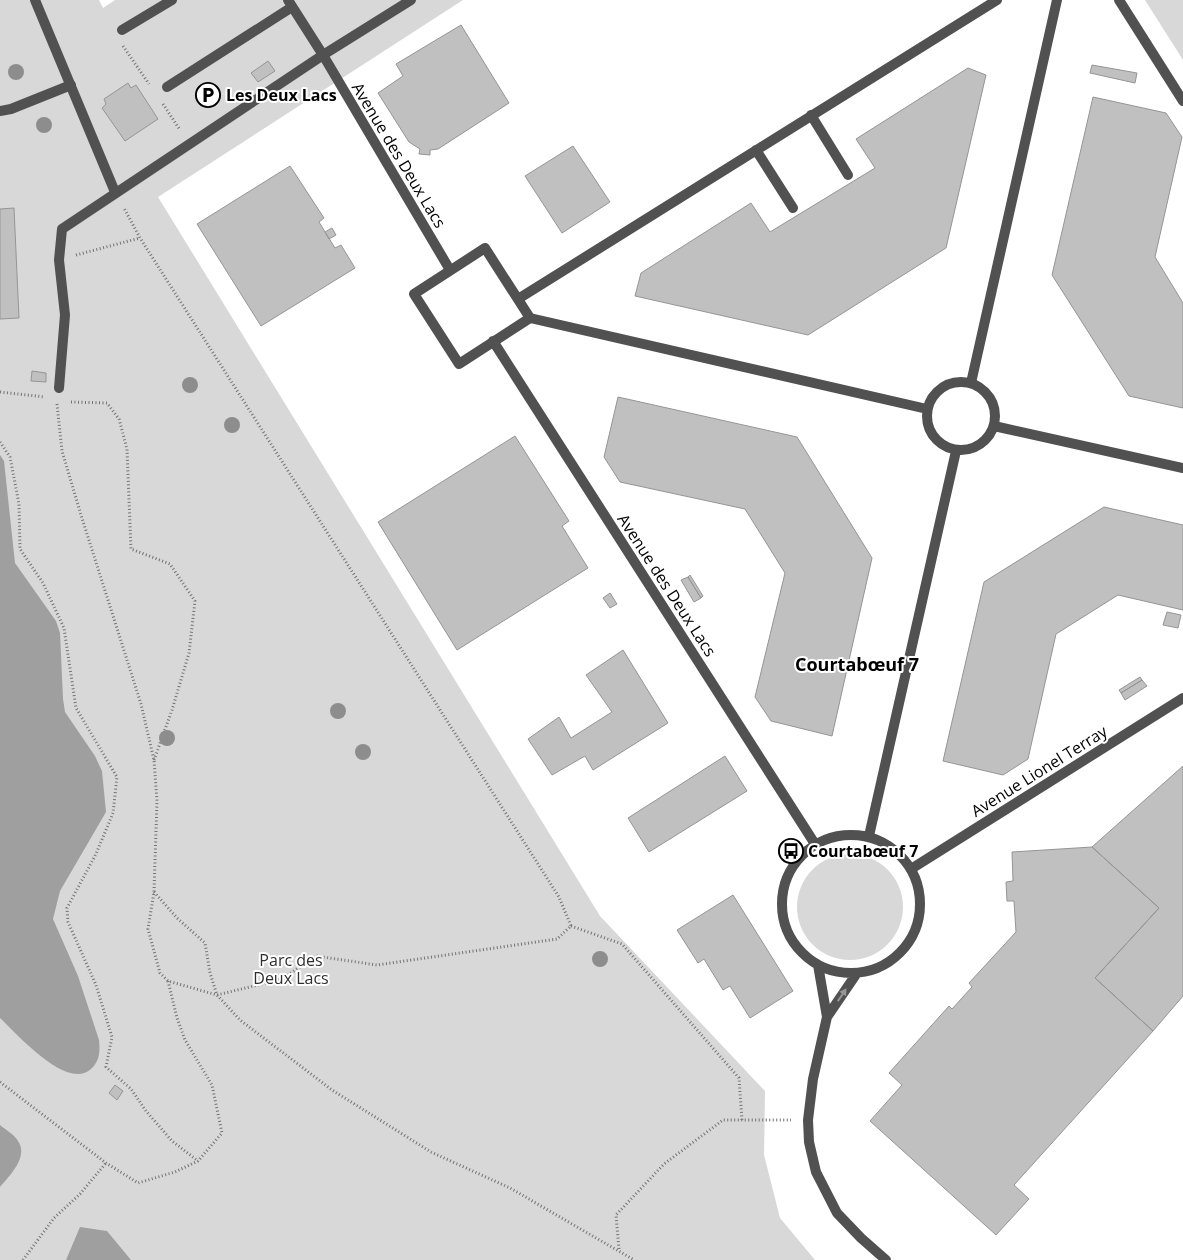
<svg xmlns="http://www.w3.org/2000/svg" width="1183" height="1260" font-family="'Open Sans',sans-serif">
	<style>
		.green { fill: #d8d8d8 }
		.water { fill: #9f9f9f }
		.building { fill: #c0c0c0; stroke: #959595 }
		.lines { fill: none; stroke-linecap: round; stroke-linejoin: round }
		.path { stroke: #737373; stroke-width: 3; stroke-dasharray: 1 2.5; stroke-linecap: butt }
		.lane { stroke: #515151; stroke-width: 10 }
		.street { stroke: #515151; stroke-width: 10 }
		.tree { fill: #8d8d8d }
		.oneway { fill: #979797 }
		.labels { text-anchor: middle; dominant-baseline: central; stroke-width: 4; stroke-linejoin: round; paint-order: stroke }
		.poi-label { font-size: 16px; font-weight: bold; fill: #000; stroke: #fff; text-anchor: start }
		.street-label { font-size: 16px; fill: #000; stroke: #fff }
		.park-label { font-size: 16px; fill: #2f2f2f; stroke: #fff }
		.neighbourhood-label { font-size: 18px; font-weight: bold; fill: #000; stroke: #fff }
	</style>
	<rect width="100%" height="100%" fill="#fff"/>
	<path class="green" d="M0 0H99L103 8 115 0H463L158 197 600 916 765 1091 764 1155 780 1218 815 1260H0Z
		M1145 0H1183V60Z
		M797 907a53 53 0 1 1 106 0a53 53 0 1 1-106 0Z"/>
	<path class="water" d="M0 455 4 461 15 563 56 621 60 633 63 699 65 712 95 756 102 771 106 812 60 891 53 919 78 976 99 1040C100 1051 100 1061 91 1069 67 1091 17 1034 0 1018Z
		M0 1125C6 1130 15 1135 18 1141 29 1157 9 1176 0 1187Z
		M80 1227 107 1231 131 1260H66Z"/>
	<path class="building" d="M461 25 509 103 438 149 430 150V155L419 154 420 149 409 142 378 93 403 76 396 64Z
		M268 61 275 71 258 82 251 73Z
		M1092 65 1137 73 1135 83 1090 73Z
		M968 68 986 75 946 248 808 335 635 296 641 273 751 203 770 232 875 168 856 139Z
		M128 83 131 88 136 85 158 119 125 141 102 108 106 104 104 99Z
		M1093 97 1166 113 1182 137 1155 257 1183 303V408L1129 396 1052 275Z
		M573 146 610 202 562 233 525 176Z
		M290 166 324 218 319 222 335 248 341 245 355 268 261 326 197 224Z
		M14 208 19 318 0 319V209Z
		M332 228 336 235 329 239 325 232Z
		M32 371 46 373V382L31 381Z
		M618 397 797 437 872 558 832 736 771 721 755 697 785 573 745 509 620 482 604 457Z
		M515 436 569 521 562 526 588 568 457 650 378 522Z
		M1104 507 1183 525V610L1118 595 1056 634 1028 759 1003 775 943 761 984 582Z
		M690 575 703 596 701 598 688 577Z
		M688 577 701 598 694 602 681 580Z
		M610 593 617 604 610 608 603 598Z
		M1167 612 1181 615 1178 628 1163 625Z
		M623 650 668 723 593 770 585 756 552 775 528 739 559 717 571 738 612 712 586 675Z
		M1140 677 1142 680 1121 693 1119 690Z
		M1142 680 1147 686 1125 700 1121 693Z
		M725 756 747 791 649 852 628 818Z
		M1183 766V996L1153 1031 1095 978 1159 908 1092 847Z
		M1092 847 1159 908 1095 978 1153 1031 1014 1185 1029 1199 996 1235 870 1121 902 1085 889 1073 949 1006 952 1009 972 987 969 983 1016 932 1014 901H1007L1006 882 1013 881 1012 852Z
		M733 895 793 991 750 1018 730 986 723 990 704 959 698 963 677 930Z
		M115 1085 123 1091 117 1100 109 1093Z"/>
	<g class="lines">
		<path class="path" d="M123 46 149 84
			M163 104 180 130
			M76 255 140 238
			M0 392 45 397
			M71 402 107 403 119 419 127 449 131 549 170 564 195 601 189 653 172 710 154 760
			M57 404 62 451 81 515 141 704 154 760 157 801 154 892 148 929 160 973 168 981 217 995 282 979 316 956 377 965 557 939 571 926 559 897 140 238 124 208
			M0 442 10 457 19 504 20 549 43 583 64 628 76 708 117 777 113 813 96 854 67 908 68 922 96 985 112 1037 106 1067 131 1089 146 1111 172 1141 198 1161
			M154 892 177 918 205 943 210 973 217 995 240 1020 332 1090 431 1152 510 1188 634 1260
			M571 926 622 944 739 1078 742 1120
			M0 1082 106 1163 138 1183 175 1172 198 1161 222 1133 212 1085 185 1040 177 1018 168 981
			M619 1249 616 1215 664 1164 723 1120H791
			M23 1260 54 1218 80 1194 106 1163"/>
		<path class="lane" d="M288 0 323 55 450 270
			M1119 0 1183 101
			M122 30 172 0
			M167 87 292 7
			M0 111 11 109 71 85
			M811 115 848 175
			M756 150 793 208
			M485 248 530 318 459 364 414 294Z
			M518 299 997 0
			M530 318 927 409
			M493 341 815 844
			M927 416a34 34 0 1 1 68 0a34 34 0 1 1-68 0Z
			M971 383 1057 0
			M59 388 65 315 59 260 62 229 323 55 411 0
			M994 426 1183 468
			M869 836 956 451
			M911 869 1183 698"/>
		<path class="street" d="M35 0 115 192
			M782 904a69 69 0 1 1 138 0a69 69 0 1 1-138 0Z
			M818 965 827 1017
			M857 973 827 1017 813 1079 808 1120 809 1142 816 1172 837 1213 861 1238 886 1260"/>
	</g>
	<g class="tree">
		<circle cx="16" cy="72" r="8"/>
		<circle cx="44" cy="125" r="8"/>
		<circle cx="190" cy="385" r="8"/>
		<circle cx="232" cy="425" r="8"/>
		<circle cx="338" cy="711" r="8"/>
		<circle cx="167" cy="738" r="8"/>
		<circle cx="363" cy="752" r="8"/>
		<circle cx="600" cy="959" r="8"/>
	</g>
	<defs><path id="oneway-solid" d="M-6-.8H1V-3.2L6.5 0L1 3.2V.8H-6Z" transform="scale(1.25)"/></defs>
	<use class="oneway" href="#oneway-solid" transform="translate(842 995) rotate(-56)"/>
	<defs>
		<symbol id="parking-ring" viewBox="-11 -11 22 22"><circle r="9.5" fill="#fff" stroke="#000" stroke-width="1.5"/><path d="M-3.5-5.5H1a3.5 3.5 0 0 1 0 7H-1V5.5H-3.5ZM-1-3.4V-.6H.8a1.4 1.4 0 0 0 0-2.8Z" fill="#000"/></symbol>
		<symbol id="bus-ring" viewBox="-11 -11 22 22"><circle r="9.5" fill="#fff" stroke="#000" stroke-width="1.5"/><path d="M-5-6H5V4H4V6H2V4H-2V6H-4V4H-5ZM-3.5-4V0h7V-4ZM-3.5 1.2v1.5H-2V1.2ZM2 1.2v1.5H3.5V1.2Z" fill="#000"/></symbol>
	</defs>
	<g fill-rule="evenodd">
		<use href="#parking-ring" x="194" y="81" width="28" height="28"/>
		<use href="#bus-ring" x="777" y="837" width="28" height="28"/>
	</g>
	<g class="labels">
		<g class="poi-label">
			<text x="226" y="95">Les Deux Lacs</text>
			<text x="808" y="851">Courtabœuf 7</text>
		</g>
		<g class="street-label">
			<text transform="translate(399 155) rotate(59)">Avenue des Deux Lacs</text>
			<text transform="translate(667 585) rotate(57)">Avenue des Deux Lacs</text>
			<text transform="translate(1039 771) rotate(-32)">Avenue Lionel Terray</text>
		</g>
		<g class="park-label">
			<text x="291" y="960">Parc des<tspan x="291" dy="18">Deux Lacs</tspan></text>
		</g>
		<g class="neighbourhood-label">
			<text x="857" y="664">Courtabœuf 7</text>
		</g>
	</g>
</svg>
